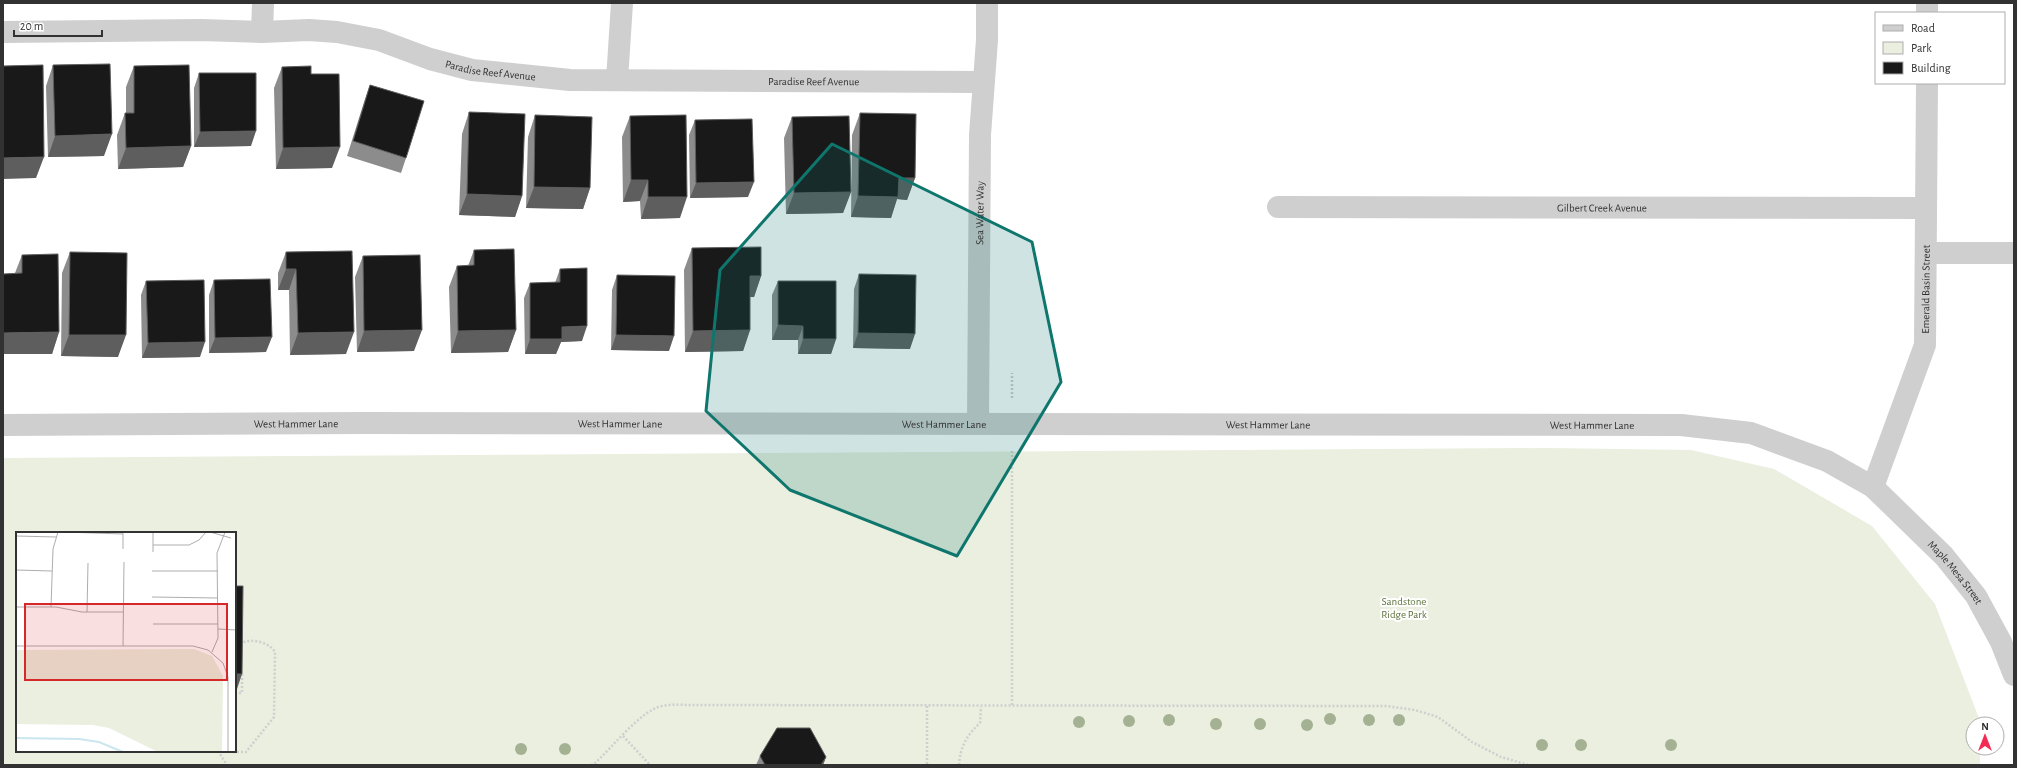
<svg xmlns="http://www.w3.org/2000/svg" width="2017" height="768" font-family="'Alegreya Sans',sans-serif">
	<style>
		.green { fill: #eaefdf; fill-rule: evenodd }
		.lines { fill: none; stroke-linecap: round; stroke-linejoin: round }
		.path { stroke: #cfcfcf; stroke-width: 2.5; stroke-dasharray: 2 2; stroke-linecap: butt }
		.minor { stroke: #cfcfcf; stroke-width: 22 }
		.tertiary { stroke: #cfcfcf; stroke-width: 22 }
		.tree { fill: #a5b193 }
		.wall { fill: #8c8c8c }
		.shaded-wall { fill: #5e5e5e }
		.building { fill: #191919; stroke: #5e5e5e }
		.marked { fill: #0f766e; fill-opacity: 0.2; stroke: #0f766e; stroke-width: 3; stroke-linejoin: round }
		.labels { text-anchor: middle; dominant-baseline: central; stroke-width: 4; stroke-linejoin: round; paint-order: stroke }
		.street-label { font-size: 11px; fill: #323232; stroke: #fff }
		.park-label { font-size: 11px; fill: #5c723a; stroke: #fff }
		.inset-river { fill: none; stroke: #cbe6f0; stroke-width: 2 }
		.inset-road { fill: none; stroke: #adadad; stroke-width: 1 }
		.view { fill: #d62828; fill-opacity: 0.15; stroke: #d62828; stroke-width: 2 }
		.inset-edge { fill: none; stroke: #323232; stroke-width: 2 }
	</style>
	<rect width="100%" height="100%" fill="#fff"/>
	<path class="green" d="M1545 448 1691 450 1774 469 1872 526 1935 604 1980 721V724H1973V748H1980V765H3V458ZM17 533H235V751H17Z"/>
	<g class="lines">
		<path class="path" d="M1012 398V373
			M1012 451V706
			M235 693H242V672
			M927 706V765
			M623 736 650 765
			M141 751 246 752 274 717 275 652C269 642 251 638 242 643
			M218 751 227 765
			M591 765 594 764C611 749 641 710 662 706 672 704 683 705 693 705L1386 706 1415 710 1438 717 1472 742 1501 757 1528 765
			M959 765C960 747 967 735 980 723L981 707"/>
		<g class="minor">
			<path d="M1927 13V3"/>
			<path id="s1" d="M3 32 201 30 262 32 309 30 337 32 379 40 430 59 472 70 570 80 983 82"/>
			<path d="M262 32 263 3"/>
			<path d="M617 80 622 3"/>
			<path id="s2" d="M1278 207 1925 208"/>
			<path d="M1926 253H2014"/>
			<path id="s3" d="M978 423 980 135 987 40V3"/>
			<path id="s4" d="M1873 487 1925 345 1927 83"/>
		</g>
		<path class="tertiary" id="s5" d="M3 425 364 423 1681 425 1751 433 1827 461 1873 487 1944 556 1976 596 2001 642 2014 675"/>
	</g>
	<g class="tree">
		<circle cx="1330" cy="719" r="6"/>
		<circle cx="1169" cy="720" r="6"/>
		<circle cx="1369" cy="720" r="6"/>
		<circle cx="1399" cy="720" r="6"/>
		<circle cx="1129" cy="721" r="6"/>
		<circle cx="1079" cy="722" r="6"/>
		<circle cx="1216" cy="724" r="6"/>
		<circle cx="1260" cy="724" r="6"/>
		<circle cx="1307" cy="725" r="6"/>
		<circle cx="1542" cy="745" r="6"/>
		<circle cx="1581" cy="745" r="6"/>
		<circle cx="1671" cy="745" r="6"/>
		<circle cx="521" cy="749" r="6"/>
		<circle cx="565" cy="749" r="6"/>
	</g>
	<path class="wall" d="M53 65 104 156 48 157 46 86Z
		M134 66 191 146 183 167 118 169 117 135 125 113H126V87Z
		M282 67 311 74 332 168 276 169 274 88Z
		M199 73 251 146 194 147V88Z
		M370 85 406 158 401 173 347 156 365 99Z
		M469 112 522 196 515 217 459 215 462 134Z
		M860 113 915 178 907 200 897 199 891 218 851 217 852 135Z
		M535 115 590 188 583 209 526 208 528 137Z
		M630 116 680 218 641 219 640 201 623 202 622 137Z
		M792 117 851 192 843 213 786 214 784 138Z
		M695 120 748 197 690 198 689 135Z
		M692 248 761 276 754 297H750V330L743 351 685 352 684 270Z
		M474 250 516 330 508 352 451 353 449 287 457 266H468Z
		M70 252 118 357 61 356 62 273Z
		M286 252 346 354 290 355 289 290H278V273Z
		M22 255 59 332 52 354 15 273Z
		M363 256 414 351 357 352 355 277Z
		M560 269 582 341 561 342 556 354H525L524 298 530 283H555Z
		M859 274 910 349 853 348 854 289Z
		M617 275 669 351 611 350 612 290Z
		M214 280 266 352 209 353V295Z
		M146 281 200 357 142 358 141 295Z
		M778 281 836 339 831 354H798V340H772V295Z
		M760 756 826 757 823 765H756Z"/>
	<path class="shaded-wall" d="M256 131 251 146 194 147 200 132Z
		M112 134 104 156 48 157 55 136Z
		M191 146 183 167 118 169 126 148Z
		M340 147 332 168 276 169 283 148Z
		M44 157 36 178 3 179V158Z
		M899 178H915L907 200 897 199 891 218 851 217 858 196Z
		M631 180H648L640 201 623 202Z
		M754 182 748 197 690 198 696 183Z
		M534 187 590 188 583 209 526 208Z
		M851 192 843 213 786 214 794 193Z
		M467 194 522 196 515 217 459 215Z
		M648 197H687L680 218 641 219Z
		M286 269H296L289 290H278Z
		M750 276H761L754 297H742Z
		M778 325 803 326 798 340H772Z
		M587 326 582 341 561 342 556 354H525L530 339 562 327Z
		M422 330 414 351 357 352 364 331Z
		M516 330 508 352 451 353 458 331Z
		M750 330 743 351 685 352 693 331Z
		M59 332 52 354H3V333Z
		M354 332 346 354 290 355 298 333Z
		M858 333 915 334 910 349 853 348Z
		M69 335H126L118 357 61 356Z
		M616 335 674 336 669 351 611 350Z
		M272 337 266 352 209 353 215 338Z
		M803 339H836L831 354H798Z
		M205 342 200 357 142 358 148 343Z
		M235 674H242L237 689H235Z
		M826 757 823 765H821Z"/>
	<path class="building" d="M110 64 112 134 55 136 53 65Z
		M43 65 44 157 3 158V66Z
		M189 65 191 146 126 148 125 113H134V66Z
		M311 66V74H339L340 147 283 148 282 67Z
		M199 73H256V131L200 132Z
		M370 85 424 101 406 158 353 141Z
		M469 112 525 114 522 196 467 194Z
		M860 113 916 114 915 178H899L898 197 858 196Z
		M535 115 592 117 590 188 534 187Z
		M686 115 687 197H648V180H631L630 116Z
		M849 116 851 192 794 193 792 117Z
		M752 119 754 182 696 183 695 120Z
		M761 247V276H750V330L693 331 692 248Z
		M514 249 516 330 458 331 457 266 474 265V250Z
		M352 251 354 332 298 333 296 269H286V252Z
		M70 252 127 253 126 335H69Z
		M58 254 59 332 3 333V274L22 273V255Z
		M420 255 422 330 364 331 363 256Z
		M587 268V326L562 327V339H530V283L560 282V269Z
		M859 274 916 275 915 334 858 333Z
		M617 275 675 276 674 336 616 335Z
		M270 279 272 337 215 338 214 280Z
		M204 280 205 342 148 343 146 281Z
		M778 281H836V339H803V326L778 325Z
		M235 586H243L242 674H235Z
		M777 728H810L826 757 821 765H765L760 756Z"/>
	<path class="marked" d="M832 144 1032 242 1061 382 957 556 790 490 706 411 720 270Z"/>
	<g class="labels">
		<g class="street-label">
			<text stroke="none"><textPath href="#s1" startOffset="493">Paradise Reef Avenue</textPath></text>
			<text stroke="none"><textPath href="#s1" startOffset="817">Paradise Reef Avenue</textPath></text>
			<text stroke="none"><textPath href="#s2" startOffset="324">Gilbert Creek Avenue</textPath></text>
			<text stroke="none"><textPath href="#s3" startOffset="210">Sea Water Way</textPath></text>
			<text stroke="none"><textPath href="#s4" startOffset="207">Emerald Basin Street</textPath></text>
			<text stroke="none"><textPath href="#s5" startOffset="293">West Hammer Lane</textPath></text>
			<text stroke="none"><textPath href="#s5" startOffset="617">West Hammer Lane</textPath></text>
			<text stroke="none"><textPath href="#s5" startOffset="941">West Hammer Lane</textPath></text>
			<text stroke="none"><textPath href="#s5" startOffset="1265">West Hammer Lane</textPath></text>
			<text stroke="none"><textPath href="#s5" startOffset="1589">West Hammer Lane</textPath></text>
			<text stroke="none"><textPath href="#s5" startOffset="2001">Maple Mesa Street</textPath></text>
		</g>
		<g class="park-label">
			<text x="1404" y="601">Sandstone<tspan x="1404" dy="13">Ridge Park</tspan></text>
		</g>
	</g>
	<g transform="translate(16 532)">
		<rect width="220" height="220" fill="#fff"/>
		<path d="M178 117 196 124 207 144 206 220H142L93 196 77 193 0 192V118Z" fill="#eaefdf"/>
		<path class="inset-river" d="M0 206 63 207 83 210 107 220"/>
		<path class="inset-road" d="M48 0 107 2M137 0V20M194 0 215 6M107 1V17M0 4 40 5M137 13H173L183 8 190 0M0 38 36 39M136 39H202M136 65 202 66M0 75H40L66 80H107M35 75 37 17 42 0M71 80 72 31M137 92H202M202 97 220 98M0 114H177L192 118 207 131 212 145V220M107 114 108 30M196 120 202 106 201 21 209 0"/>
		<path class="view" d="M9 72H211V148H9Z"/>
		<rect width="220" height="220" class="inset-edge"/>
	</g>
	<rect width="2017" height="768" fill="none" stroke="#323232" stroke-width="8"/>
	<rect x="1875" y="12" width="130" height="72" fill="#ffffff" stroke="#adadad"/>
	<rect x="1883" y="25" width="20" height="6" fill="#cfcfcf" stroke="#adadad"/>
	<text x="1911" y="32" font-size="12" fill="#323232">Road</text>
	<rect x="1883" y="42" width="20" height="12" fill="#eaefdf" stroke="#adadad"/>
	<text x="1911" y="52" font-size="12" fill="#323232">Park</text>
	<rect x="1883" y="62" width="20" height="12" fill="#191919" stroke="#adadad"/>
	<text x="1911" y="72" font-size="12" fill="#323232">Building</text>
	<g transform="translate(1985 736)"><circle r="19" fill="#ffffff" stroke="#adadad"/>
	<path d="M0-3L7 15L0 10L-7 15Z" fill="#f32a53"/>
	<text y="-6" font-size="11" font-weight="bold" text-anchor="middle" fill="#323232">N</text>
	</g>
	<path d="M14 30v6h88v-6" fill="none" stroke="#323232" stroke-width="2"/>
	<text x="20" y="30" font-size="12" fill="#323232" stroke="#ffffff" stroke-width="3" paint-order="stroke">20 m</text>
</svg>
